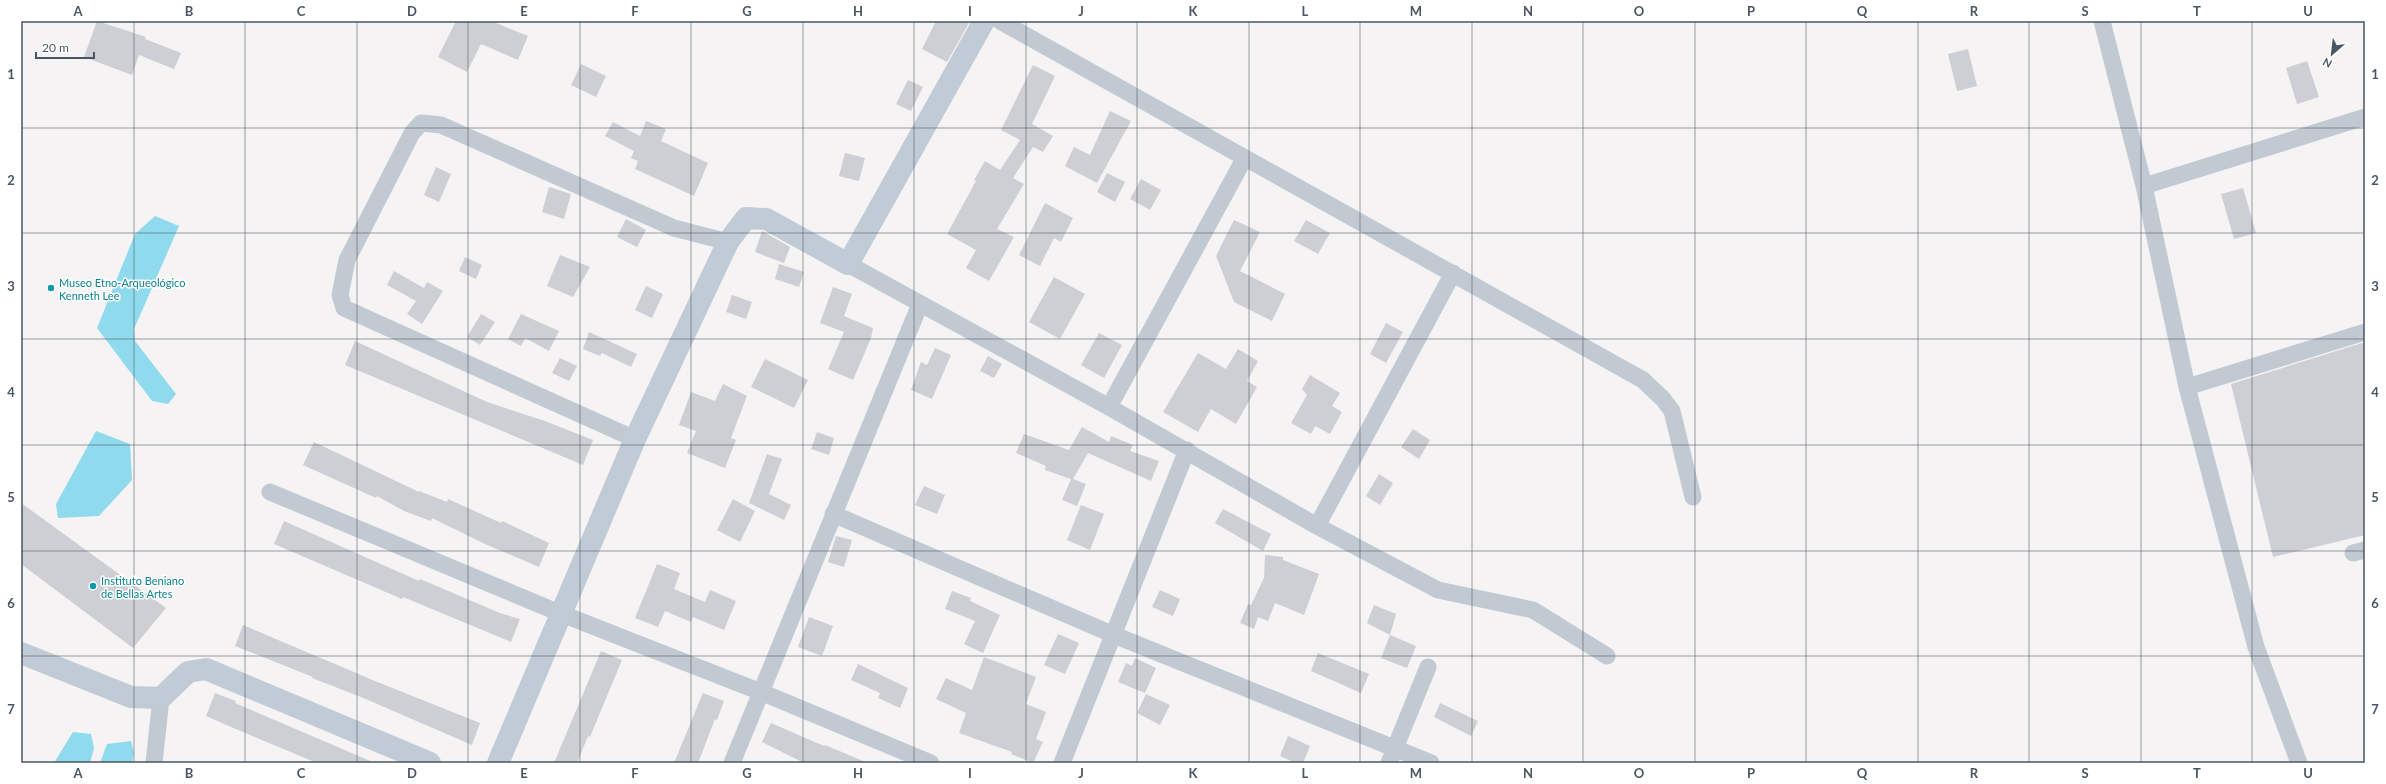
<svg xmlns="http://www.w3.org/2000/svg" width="2386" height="784" font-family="Lato,sans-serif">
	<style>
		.water { fill: #90daee }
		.building { fill: #cdcfd5 }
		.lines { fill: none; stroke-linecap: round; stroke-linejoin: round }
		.street { stroke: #c1cad2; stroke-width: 17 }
		.secondary { stroke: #c1cbd6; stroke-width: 22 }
		.grid { fill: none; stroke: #4a5661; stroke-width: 1; stroke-opacity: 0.55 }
		.culture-dot { fill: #0f9aa8; stroke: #fff; stroke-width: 1.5 }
		.labels { text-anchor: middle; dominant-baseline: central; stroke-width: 3; stroke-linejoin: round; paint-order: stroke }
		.culture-label { font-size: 11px; fill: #0d838f; stroke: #fff; text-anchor: start }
		.neatline { fill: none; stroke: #4a5661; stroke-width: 1.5 }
		.grid-label { font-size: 13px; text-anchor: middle; font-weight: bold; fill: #4a5661 }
	</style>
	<rect width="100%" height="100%" fill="#f5f3f3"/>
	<path class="water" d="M155 216 179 226 134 329 135 341 176 394 168 404 152 401 97 328 135 234Z
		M96 431 130 444 132 480 99 516 58 518 56 504Z
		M73 732 91 734 94 748 90 763H54Z
		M131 741 134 753 132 763H100L107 744Z"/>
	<path class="building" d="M97 21 146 37 145 39 181 53 174 69 139 55 132 75 84 57Z
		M456 21H491L528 36 518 60 481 44 467 72 438 57Z
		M936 21H970L947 62 922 49Z
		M1968 49 1977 86 1957 91 1948 54Z
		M2307 61 2319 97 2297 104 2286 68Z
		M581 64 606 76 596 97 571 85Z
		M1033 65 1055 76 1032 124 1053 136 1043 152 1033 147 1013 178 1024 184 997 229 1014 237 989 281 966 268 976 250 947 234 976 181 974 180 985 161 1000 170 1020 140 1001 130Z
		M908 80 923 87 911 111 896 104Z
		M1110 111 1131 121 1097 183 1065 166 1074 147 1090 155Z
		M646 121 666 129 661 141 708 163 694 196 635 169 638 161 631 158 634 151 605 136 613 122 640 136Z
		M845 153 865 158 859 181 839 176Z
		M436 167 451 174 439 202 424 195Z
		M1107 173 1125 182 1115 202 1097 192Z
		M1141 179 1161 190 1150 210 1130 199Z
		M549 187 571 194 564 219 542 212Z
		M2243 188 2256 233 2234 239 2221 194Z
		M1045 203 1073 218 1061 242 1054 238 1040 266 1019 255Z
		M626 219 646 230 637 247 617 237Z
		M1234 220 1260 232 1240 271 1285 294 1272 321 1234 302 1216 256Z
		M1306 220 1330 233 1318 254 1294 241Z
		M762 231 790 247 784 263 755 252Z
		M560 255 590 267 573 297 547 286Z
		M465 257 482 265 476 279 459 271Z
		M779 264 804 272 799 287 775 279Z
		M394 271 424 288 427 282 443 291 422 324 407 314 416 301 387 285Z
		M1054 277 1085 294 1060 339 1029 322Z
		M646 286 663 294 652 318 635 310Z
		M833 287 852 294 844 316 873 328 871 338 853 380 828 369 844 332 820 323Z
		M732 295 752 302 746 319 726 312Z
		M481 314 495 322 480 345 467 337Z
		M521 314 559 331 549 351 525 338 521 346 508 339Z
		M1386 323 1403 332 1386 363 1370 354Z
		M589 332 637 354 631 367 602 353 600 356 583 349Z
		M1099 333 1122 345 1104 378 1081 365Z
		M355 341 487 402 545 421 593 440 583 465 345 365Z
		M2365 342V535L2273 557 2231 384Z
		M935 348 951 355 932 399 911 390 921 362 927 365Z
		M1238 349 1258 361 1247 381 1257 387 1236 424 1211 409 1198 432 1163 412 1198 353 1226 369Z
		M988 356 1002 364 994 378 980 371Z
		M560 358 577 366 569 381 552 373Z
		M765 359 808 380 794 408 751 387Z
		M1310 375 1340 393 1332 406 1342 412 1330 434 1315 426 1311 434 1291 423 1307 395 1302 389Z
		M723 384 747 396 731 438 736 440 725 468 687 453 696 431 679 425 691 392 715 401Z
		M1082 427 1109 442 1111 436 1133 445 1130 451 1159 461 1151 481 1088 453 1073 479 1086 484 1077 506 1062 500 1071 479 1045 470 1046 466 1016 453 1024 434 1069 450Z
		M1413 429 1430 440 1419 459 1401 447Z
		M817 432 834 438 829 455 811 449Z
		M314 442 419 492V491L447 502 448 499 501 523 502 521 549 543 539 567 485 544 432 518 431 521 404 511 377 496 376 498 303 465Z
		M767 454 782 459 769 494 791 505 784 520 749 503Z
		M1379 474 1393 483 1380 505 1366 496Z
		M924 486 945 495 937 514 915 505Z
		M733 499 755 511 740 542 717 530Z
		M21 503 166 608 133 648 21 564Z
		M1081 505 1104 514 1090 550 1067 540Z
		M1223 509 1271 534 1263 551 1215 523Z
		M284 521 419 581 420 579 500 613 520 619 511 642 403 597 402 599 274 544Z
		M836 536 852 540 844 567 828 562Z
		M1265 555 1283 557V560L1319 574 1304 615 1275 603 1268 621 1258 617 1254 629 1240 623 1248 604 1251 605 1264 578Z
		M657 564 680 573 674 589 705 602 710 590 736 601 724 630 693 617 691 622 665 611 658 627 635 618Z
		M1160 590 1180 599 1173 616 1152 607Z
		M952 591 971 598 970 601 1000 615 983 653 964 644 975 621 945 609Z
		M1374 605 1396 614 1390 635 1367 623Z
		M809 617 833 626 822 656 798 647Z
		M243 625 375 681 480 723 472 745 361 697 312 678 313 677 235 646Z
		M1058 634 1079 643 1065 674 1044 665Z
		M1390 635 1416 646 1407 668 1381 658Z
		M601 651 622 660 590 737 588 736 577 763H554Z
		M1318 653 1369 674 1361 693 1311 671Z
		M984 657 1036 677 1026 704 1046 712 1036 739 1043 742 1033 763 1011 754 1012 752 959 733 966 713 936 699 946 678 972 690Z
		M1135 658 1156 668 1145 693 1118 682 1126 663 1132 666Z
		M858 664 908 688 900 708 878 698 880 693 851 680Z
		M215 693 236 701 235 703 375 763H317L231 727 206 716Z
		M703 693 724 701 717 720 715 719 698 763H674Z
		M1146 694 1170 705 1160 725 1137 713Z
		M1440 703 1478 721 1471 736 1434 717Z
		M771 723 824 746 825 745 868 763H804L762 742Z
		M1288 736 1310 746 1303 763H1296L1280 756Z"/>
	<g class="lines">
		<path class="street" d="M1000 21 1643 380 1663 399 1672 411 1693 497
			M2102 21 2144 186 2187 387 2256 647 2299 763
			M2144 186 2365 117
			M848 264 1109 407 1317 526 1438 590 1533 610 1607 656
			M2187 387 2365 332
			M1109 407 1244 159
			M635 439 344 308 340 295 347 260 412 133 421 123 441 125 674 228 728 242
			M270 492 562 614 761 692 931 763
			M833 514 1114 635 1431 763
			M1317 526 1453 273
			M2353 553 2365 550
			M154 763 161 698
			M732 763 920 304
			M1062 763 1187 450
			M1389 763 1428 667"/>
		<path class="secondary" d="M21 653 131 697 161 698 188 672 206 669 430 763
			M498 763 635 439 728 242 746 218 766 219 848 264 984 21"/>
	</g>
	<path class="grid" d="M134 21V763M245 21V763M357 21V763M468 21V763M580 21V763M691 21V763M803 21V763M914 21V763M1026 21V763M1137 21V763M1249 21V763M1360 21V763M1472 21V763M1583 21V763M1695 21V763M1806 21V763M1918 21V763M2029 21V763M2141 21V763M2252 21V763M21 128H2365M21 233H2365M21 339H2365M21 445H2365M21 551H2365M21 656H2365"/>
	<g class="culture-dot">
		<circle cx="51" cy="288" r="4"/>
		<circle cx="93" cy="586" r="4"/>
	</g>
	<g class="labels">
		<g class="culture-label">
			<text x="59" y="282">Museo Etno-Arqueológico<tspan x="59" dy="13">Kenneth Lee</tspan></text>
			<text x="101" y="580">Instituto Beniano<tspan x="101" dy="13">de Bellas Artes</tspan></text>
		</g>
	</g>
	<rect width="2386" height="784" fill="none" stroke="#ffffff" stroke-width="44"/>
	<g transform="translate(2332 54) rotate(208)" stroke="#ffffff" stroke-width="3" paint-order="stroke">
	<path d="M0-3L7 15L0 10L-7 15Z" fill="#4a5661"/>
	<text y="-6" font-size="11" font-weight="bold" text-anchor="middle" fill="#4a5661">N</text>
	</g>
	<path d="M36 52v6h58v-6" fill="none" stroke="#4a5661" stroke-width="2"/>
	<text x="42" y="52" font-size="12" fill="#4a5661" stroke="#ffffff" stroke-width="3" paint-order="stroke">20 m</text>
	<rect x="22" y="22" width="2342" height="740" class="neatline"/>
	<g class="grid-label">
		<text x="78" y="16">A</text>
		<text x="189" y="16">B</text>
		<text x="301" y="16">C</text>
		<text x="412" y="16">D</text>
		<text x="524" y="16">E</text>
		<text x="635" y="16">F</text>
		<text x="747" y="16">G</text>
		<text x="858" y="16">H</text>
		<text x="970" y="16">I</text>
		<text x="1081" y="16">J</text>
		<text x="1193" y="16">K</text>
		<text x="1305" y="16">L</text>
		<text x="1416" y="16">M</text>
		<text x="1528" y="16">N</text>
		<text x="1639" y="16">O</text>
		<text x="1751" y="16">P</text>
		<text x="1862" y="16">Q</text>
		<text x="1974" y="16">R</text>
		<text x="2085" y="16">S</text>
		<text x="2197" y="16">T</text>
		<text x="2308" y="16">U</text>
		<text x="11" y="79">1</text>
		<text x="2375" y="79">1</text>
		<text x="11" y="185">2</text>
		<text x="2375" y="185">2</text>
		<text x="11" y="291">3</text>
		<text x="2375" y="291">3</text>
		<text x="11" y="397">4</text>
		<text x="2375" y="397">4</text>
		<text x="11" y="502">5</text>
		<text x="2375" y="502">5</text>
		<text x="11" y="608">6</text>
		<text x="2375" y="608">6</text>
		<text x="11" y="714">7</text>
		<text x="2375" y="714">7</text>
		<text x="78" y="778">A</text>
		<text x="189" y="778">B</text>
		<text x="301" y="778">C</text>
		<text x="412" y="778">D</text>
		<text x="524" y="778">E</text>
		<text x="635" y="778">F</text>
		<text x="747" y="778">G</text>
		<text x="858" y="778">H</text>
		<text x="970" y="778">I</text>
		<text x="1081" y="778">J</text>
		<text x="1193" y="778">K</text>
		<text x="1305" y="778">L</text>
		<text x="1416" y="778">M</text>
		<text x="1528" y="778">N</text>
		<text x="1639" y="778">O</text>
		<text x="1751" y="778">P</text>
		<text x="1862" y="778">Q</text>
		<text x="1974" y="778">R</text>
		<text x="2085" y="778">S</text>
		<text x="2197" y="778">T</text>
		<text x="2308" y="778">U</text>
	</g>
</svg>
